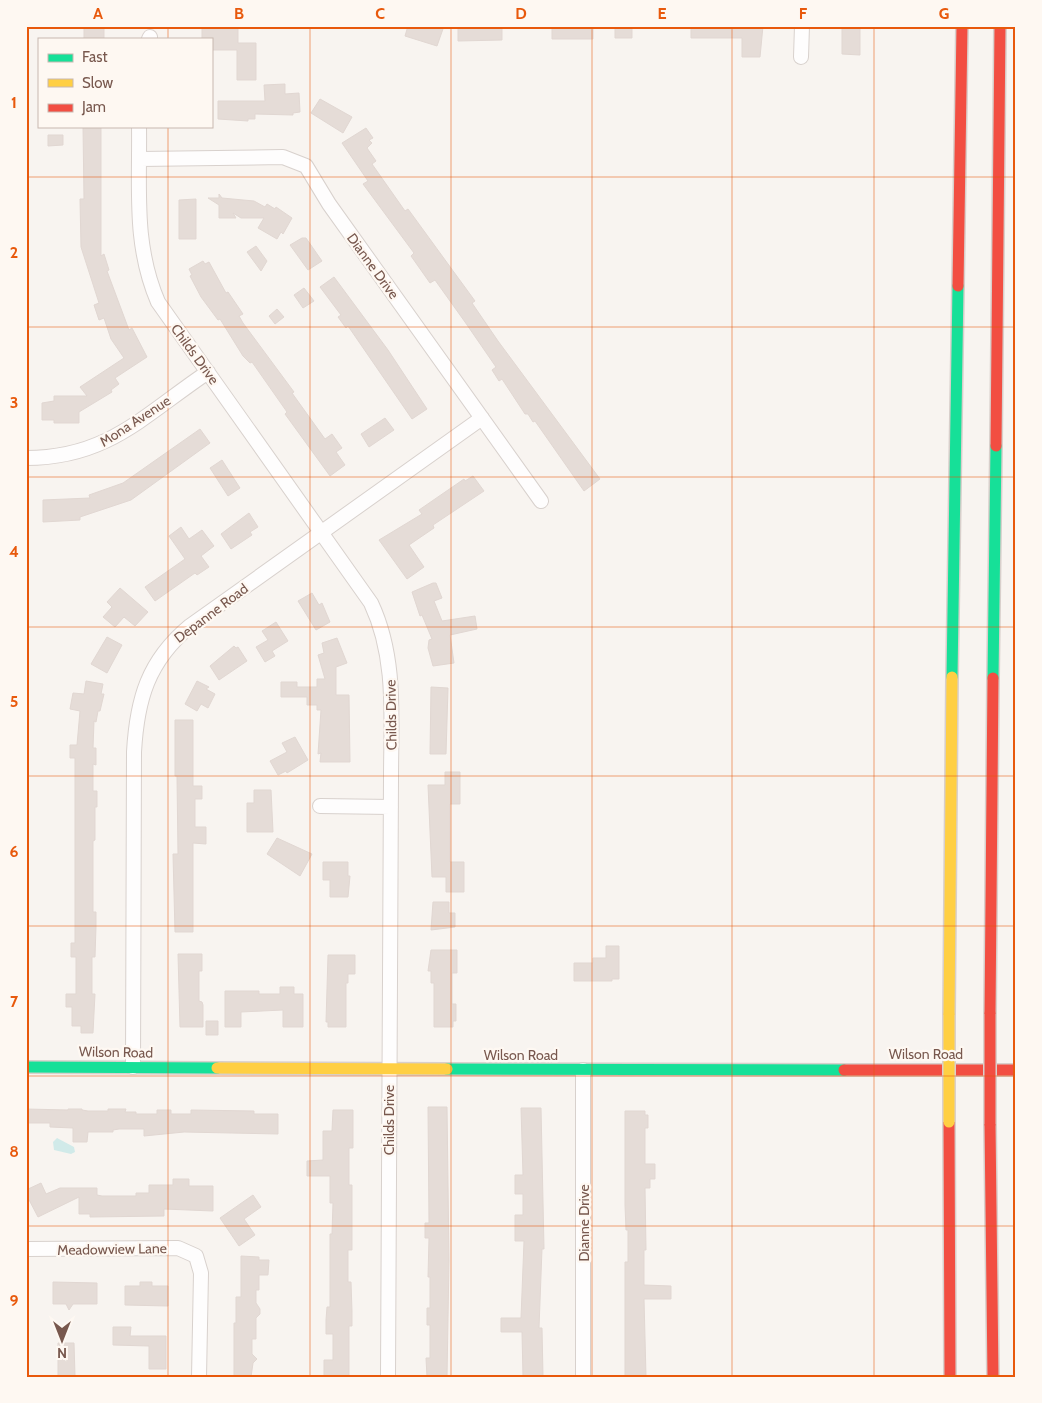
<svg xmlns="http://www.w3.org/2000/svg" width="1042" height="1403" font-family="Cabin,sans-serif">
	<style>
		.water { fill: #d1eae9 }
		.building { fill: #e5dcd7; stroke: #e1d7d2 }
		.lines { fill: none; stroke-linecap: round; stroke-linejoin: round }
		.street-casing { stroke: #d8d1cd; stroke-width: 16 }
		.fast-casing { stroke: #d8cfcb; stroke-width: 14 }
		.slow-casing { stroke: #d8cfcb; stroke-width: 14 }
		.jam-casing { stroke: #d8cfcb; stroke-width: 14 }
		.street { stroke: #fefdfd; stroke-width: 14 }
		.fast { stroke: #16e098; stroke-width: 11 }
		.slow { stroke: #ffcf43; stroke-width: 11 }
		.jam { stroke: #f24e42; stroke-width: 11 }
		.slow-bridge-casing { stroke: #dad0cc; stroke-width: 14; stroke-linecap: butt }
		.jam-bridge-casing { stroke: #dad0cc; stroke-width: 14; stroke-linecap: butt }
		.slow-bridge { stroke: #ffcf43; stroke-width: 11 }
		.jam-bridge { stroke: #f24e42; stroke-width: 11 }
		.grid { fill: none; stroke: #e8590c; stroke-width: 1; stroke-opacity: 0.55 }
		.labels { text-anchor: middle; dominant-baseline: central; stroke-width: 4.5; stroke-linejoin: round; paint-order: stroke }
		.street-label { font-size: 14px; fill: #78584e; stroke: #fef8f2 }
		.neatline { fill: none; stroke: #e8590c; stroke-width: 2 }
		.grid-label { font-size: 16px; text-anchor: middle; font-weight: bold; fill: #e8590c }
	</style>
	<rect width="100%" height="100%" fill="#f8f4f0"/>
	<path class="water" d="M57 1138 74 1147 75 1152 71 1154 54 1150 53 1142Z"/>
	<path class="building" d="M84 26H104V39H84Z
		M202 26H238V43H256V80H237V50H211V39H202Z
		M408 26H444L437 46 405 36Z
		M458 26H502V40L458 41Z
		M552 26H593V39H552Z
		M615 26H632V38H615Z
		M691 26H763L760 57H742V38H691Z
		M842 26H860V55L842 54Z
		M285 84V94L299 93 300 112 293 113V115L255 114V119H248V121L218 119V101H265L264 85Z
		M320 99 352 117 343 133 311 113Z
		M83 126H101V256L104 254 109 270 107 271 129 330 132 328 147 357 115 378 119 384 111 390 112 392 79 412V423H54V420H42V403L54 401V396H87L80 387 124 358 111 339 104 318 99 320 94 305 99 303 81 247 80 199H84Z
		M366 128 373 138 369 140 372 143 367 148 376 161 372 164 405 211 408 209 475 301 472 303 498 341 600 479 584 491 535 421 533 422 528 414H525L502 379 499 381 492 370 496 367 465 322 435 280 430 283 411 256 414 253 363 184 368 181 342 143Z
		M48 135H63V145L48 146Z
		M219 194 222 198 254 201 265 207 267 204 275 209 276 207 292 218 283 234 281 232 277 239 258 228 264 218H241L233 213 236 218H219V205L208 198H219Z
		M196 199V239H179V200Z
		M302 238H306L322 261 308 270 290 245Z
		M256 246 267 261 261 271 247 252Z
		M203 261 205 264 209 262 226 293 228 292 243 314 239 316 243 323 294 392 292 393 325 439 332 434 342 448 336 452 345 465 330 476 285 414 287 412 252 362 250 363 243 356 220 319 218 320 201 297 190 276 192 275 189 269Z
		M334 277 388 350 427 409 412 419 348 326 346 328 338 317 341 315 320 287Z
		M304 288 314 301 303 308 294 295Z
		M277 309 284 317 275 324 269 316Z
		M385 418 394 430 369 447 361 434Z
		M200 429 210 443 131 500 80 517V520L43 522V500L90 498 89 495 123 483Z
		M222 460 240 488 228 496 210 468Z
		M473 476 484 491 433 525 434 528 409 545 424 567 407 579 379 540 422 514 419 510 464 479 465 481Z
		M249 513 258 527 250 532 252 535 231 549 221 534Z
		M181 527 189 539 202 530 214 546 201 556 209 567 197 575 195 573 155 601 145 587 185 559 169 536Z
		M433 583H436L442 598 434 601 442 621 475 616 477 629 450 635 454 663 433 666 428 648 429 640 432 639 422 615 420 616 412 592Z
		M120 588 148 612 135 626 124 617 115 627 103 617 112 607 107 602Z
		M312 593 319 605 322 603 330 622 316 630 298 601Z
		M276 622 288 641 272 651 275 656 265 662 256 647 268 640 262 631Z
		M107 637 122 645 107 673 91 664Z
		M337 638 347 663 336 667V695H349L350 762H320L321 753 318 754 321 710H317V705H307V697H281V682H297V687H317V679H325L318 655 324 653 322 643Z
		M234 646 236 648 238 647 247 661 219 680 210 666Z
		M86 681 103 684 101 694H104L100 711H98L96 722 94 721 93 748H96V765L93 764V791H97V807H95V840L93 841V912H96V926L95 957H92V994H95L93 1033H81V1026H72V1007H66V994H76V957H71V943H75V758H70V745H77L80 711 70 709 73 693 84 694Z
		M197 681 209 687 206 689 215 694 208 708 201 704 197 711 185 704Z
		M431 687 448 688 446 754H430Z
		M175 720H193V786H202V799H195V827H206V844L193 843V932H175L173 854H178L177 776H175Z
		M295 737 308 760 287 773 286 771 278 775 270 761 287 752 282 743Z
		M445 772H460V804H450V862H464V892H446V877H432L428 785H445Z
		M254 790H271L273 832H247V803H254Z
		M277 838 312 854 300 876 267 854Z
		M323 862H348V876H350L348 897H330V880H323Z
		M433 902H449V913H455V927L431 930Z
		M606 946H619V979H612V981H574V963H593V958H606Z
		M431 950H457V973H452V1004H456V1021H453V1027H434V983H431V971H428Z
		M178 954H202V971H199V1001L202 1002 203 1005V1027H180Z
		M328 955H355V974H348V983H346V1027H328V1022H326Z
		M280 987H294V994H303V1027H283V1010L241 1012V1027H225V991H259V994H280Z
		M206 1021H218V1035H206Z
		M428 1107H447L449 1261 447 1377H427L426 1358H430V1325H427V1308H430V1277H428L429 1238H425V1223H429Z
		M521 1108H541L544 1249H542L539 1328H542L543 1377H523L522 1332H501V1318H521L524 1241H515V1215H523V1194H515V1175H523Z
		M26 1109 68 1110V1109H82V1110L88 1111H108V1109H126L125 1112H136V1114H157V1110H171V1114H191V1110L254 1111V1114H278V1134L184 1132 144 1136V1129H119L113 1130V1132H88L87 1142H73V1128L50 1127V1123H26Z
		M333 1110H353V1148H349V1185H352V1250H348V1282H351L352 1312V1326H349V1377H324V1360H333V1334H326V1320L327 1307H330V1234H332L333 1203H330V1176H307V1161L323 1160V1131H332Z
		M625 1111H645V1115H648V1128H645V1164H655V1179H650V1188H645L646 1250H644V1285L671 1286V1299H644L646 1377H625V1262H628V1230H626L625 1205Z
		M173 1179H189V1186H213V1211L164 1209V1216L90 1217V1214H79V1197L38 1217 26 1194V1190L41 1183 46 1194 60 1188H97V1195L102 1196H136V1193H149V1185H173Z
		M253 1195 261 1207 244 1219 255 1235 239 1246 220 1218Z
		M241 1256 259 1257V1260H269L268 1275H259V1290H256V1303L260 1309V1314L256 1318V1339H252V1354L257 1359 253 1363 251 1377H234V1323H236V1297H241Z
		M53 1282 97 1283V1304H73L69 1310 66 1304H53Z
		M140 1282H152V1286H168V1306L125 1305V1286H140Z
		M113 1327H131L130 1336H166V1369H149V1346L113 1345Z
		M58 1343H74L75 1376H58Z"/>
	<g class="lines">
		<defs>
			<path id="street" d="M149 39 150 37
				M801 57 802 26
				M139 126C140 188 133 244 158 302L371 603C397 658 391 719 391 778L388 1377
				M140 159 283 157 306 166 329 204 541 501
				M26 458C108 458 144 415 208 372
				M320 806 391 807
				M133 1067 134 752C137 699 148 661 190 626L482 418
				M26 1249 178 1248 196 1256 201 1273 199 1377
				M583 1377V1070"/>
			<path id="fast" d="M952 677 958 286
				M993 678 996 446
				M26 1067 217 1068
				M447 1069 844 1070"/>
			<path id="slow" d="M949 1015 952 677
				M217 1068 447 1069"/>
			<path id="jam" d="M958 286 962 26
				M996 446 1000 26
				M990 1014 993 678
				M844 1070H1016
				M949 1122 950 1377
				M990 1124 993 1377"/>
		</defs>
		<use href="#street" class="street-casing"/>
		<use href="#fast" class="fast-casing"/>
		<use href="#slow" class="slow-casing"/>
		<use href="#jam" class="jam-casing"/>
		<use href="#street" class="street"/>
		<use href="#fast" class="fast"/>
		<use href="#slow" class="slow"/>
		<use href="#jam" class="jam"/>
		<defs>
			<path id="slow-bridge" d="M949 1015V1122"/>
			<path id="jam-bridge" d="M990 1014V1124"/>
		</defs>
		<use href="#slow-bridge" class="slow-bridge-casing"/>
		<use href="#jam-bridge" class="jam-bridge-casing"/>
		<use href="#slow-bridge" class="slow-bridge"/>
		<use href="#jam-bridge" class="jam-bridge"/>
	</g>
	<path class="grid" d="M168 26V39M310 26V1377M451 26V1377M592 26V1377M732 26V1377M874 26V1377M168 126V1377M26 177H1016M26 327H1016M26 477H1016M26 627H1016M26 776H1016M26 926H1016M26 1076H1016M26 1226H1016"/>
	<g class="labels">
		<g class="street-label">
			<text transform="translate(373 266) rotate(54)">Dianne Drive</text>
			<text transform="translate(195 354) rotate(54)">Childs Drive</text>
			<text transform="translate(135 421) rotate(-33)">Mona Avenue</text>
			<text transform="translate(211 613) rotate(-37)">Depanne Road</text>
			<text transform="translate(391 715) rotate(-91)">Childs Drive</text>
			<text transform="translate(116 1052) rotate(1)">Wilson Road</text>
			<text x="926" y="1054">Wilson Road</text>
			<text x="521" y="1055">Wilson Road</text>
			<text transform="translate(389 1120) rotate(-90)">Childs Drive</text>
			<text transform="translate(584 1223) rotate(-90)">Dianne Drive</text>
			<text transform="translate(112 1249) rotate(-1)">Meadowview Lane</text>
		</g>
	</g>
	<rect width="1042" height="1403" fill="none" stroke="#fef8f2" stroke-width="55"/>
	<rect x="38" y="38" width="175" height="90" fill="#fef8f2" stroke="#c8b8b0"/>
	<rect x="48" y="54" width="25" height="8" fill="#16e098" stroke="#c8b8b0"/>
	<text x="82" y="62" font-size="15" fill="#78584e">Fast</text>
	<rect x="48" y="79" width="25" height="8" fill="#ffcf43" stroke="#c8b8b0"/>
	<text x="82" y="88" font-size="15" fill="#78584e">Slow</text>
	<rect x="48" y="104" width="25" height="8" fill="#f24e42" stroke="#c8b8b0"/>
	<text x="82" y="112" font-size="15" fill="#78584e">Jam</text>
	<g transform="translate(62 1340) rotate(180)" stroke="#fef8f2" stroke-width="4" paint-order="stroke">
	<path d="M0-4L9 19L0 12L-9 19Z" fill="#78584e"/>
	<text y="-8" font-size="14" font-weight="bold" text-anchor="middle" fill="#78584e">N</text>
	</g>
	<rect x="28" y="28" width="986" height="1348" class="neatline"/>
	<g class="grid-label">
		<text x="98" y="19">A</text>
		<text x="239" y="19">B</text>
		<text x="380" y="19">C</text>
		<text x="521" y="19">D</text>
		<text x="662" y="19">E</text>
		<text x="803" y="19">F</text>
		<text x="944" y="19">G</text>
		<text x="14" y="108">1</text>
		<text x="14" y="258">2</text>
		<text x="14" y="408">3</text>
		<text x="14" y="557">4</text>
		<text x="14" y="707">5</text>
		<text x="14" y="857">6</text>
		<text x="14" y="1007">7</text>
		<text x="14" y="1157">8</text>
		<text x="14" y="1306">9</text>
	</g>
</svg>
